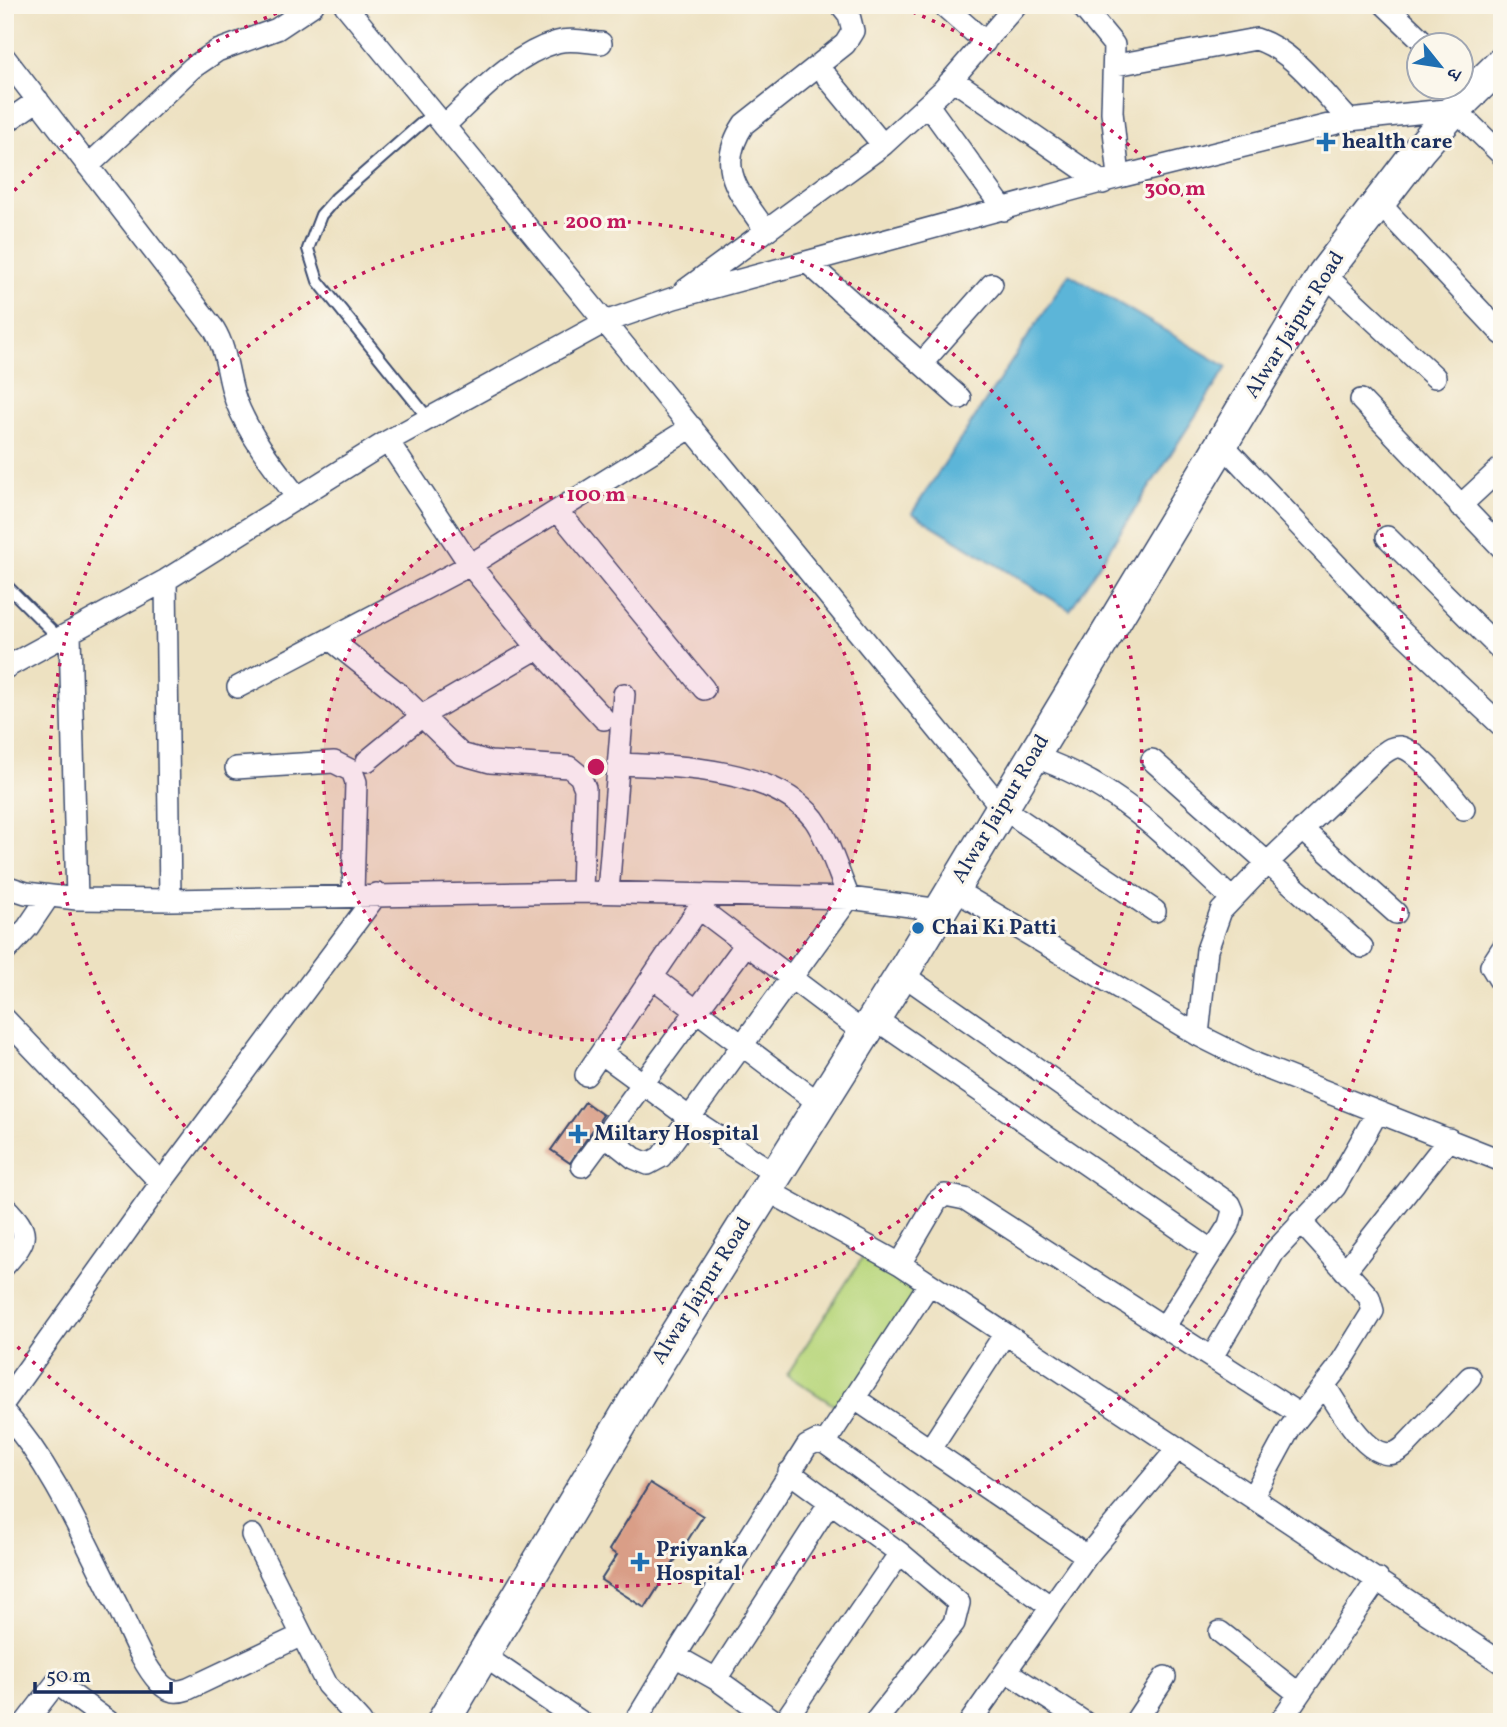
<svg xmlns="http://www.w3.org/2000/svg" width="1507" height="1727" font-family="Vollkorn,'Noto Serif Devanagari',serif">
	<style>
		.green { fill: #b9d77e; stroke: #6a836e; stroke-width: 2 }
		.water { fill: #5bb5d8; stroke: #3b729b; stroke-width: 2 }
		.building { fill: #d99e87 }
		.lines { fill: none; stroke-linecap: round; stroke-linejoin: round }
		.service-casing { stroke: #3a4a6d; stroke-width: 14 }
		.minor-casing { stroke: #3a4a6d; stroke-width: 24 }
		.secondary-casing { stroke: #3a4a6d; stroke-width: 35 }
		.service { stroke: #fff; stroke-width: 10 }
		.minor { stroke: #fff; stroke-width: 21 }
		.secondary { stroke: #fff; stroke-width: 32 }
		.ring { fill: none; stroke: #c2185b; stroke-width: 3.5; stroke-dasharray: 3.5 7 }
		.poi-dot { fill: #1f6fb2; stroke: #fbf7ec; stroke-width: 2.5 }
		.labels { text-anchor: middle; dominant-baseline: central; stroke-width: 6; stroke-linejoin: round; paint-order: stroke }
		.poi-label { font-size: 21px; font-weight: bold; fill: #1b2f5e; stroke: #fbf7ec; text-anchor: start }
		.street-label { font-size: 21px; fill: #1b2f5e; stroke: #fbf7ec }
		.centre { fill: #c2185b; stroke: #fbf7ec; stroke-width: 3.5 }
		.ring-label { font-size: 21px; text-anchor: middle; font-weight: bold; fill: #c2185b; stroke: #fbf7ec; stroke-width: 6; stroke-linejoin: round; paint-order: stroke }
	</style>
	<rect width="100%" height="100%" fill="#fbf7ec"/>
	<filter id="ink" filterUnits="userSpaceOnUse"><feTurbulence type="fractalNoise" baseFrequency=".0143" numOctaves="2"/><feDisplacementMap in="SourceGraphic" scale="14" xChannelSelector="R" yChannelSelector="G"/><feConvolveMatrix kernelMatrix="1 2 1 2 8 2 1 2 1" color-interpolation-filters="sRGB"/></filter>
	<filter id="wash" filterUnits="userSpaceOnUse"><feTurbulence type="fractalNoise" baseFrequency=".00686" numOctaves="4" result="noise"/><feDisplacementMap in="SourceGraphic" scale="28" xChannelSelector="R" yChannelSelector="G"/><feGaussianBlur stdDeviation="1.57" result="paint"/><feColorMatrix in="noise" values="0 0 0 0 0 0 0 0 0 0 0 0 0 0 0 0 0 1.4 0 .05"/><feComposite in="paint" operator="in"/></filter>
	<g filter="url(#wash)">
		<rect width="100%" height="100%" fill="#ede1c1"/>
		<path class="green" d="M864 1255 923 1293 846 1413 787 1375Z"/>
		<path class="water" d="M1069 274 1227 367 1070 610 912 513Z"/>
		<g id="blocks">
			<path class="building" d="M585 1102 603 1115 570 1163 551 1150Z
				M650 1483 703 1516 645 1608 601 1580 617 1555 609 1550Z"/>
		</g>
	</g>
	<g filter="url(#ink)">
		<use href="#blocks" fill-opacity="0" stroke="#3a4a6d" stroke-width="2"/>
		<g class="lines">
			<defs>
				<path id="service" d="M428 418 318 281 308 249 321 215 336 198 433 113
					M5 584 60 639"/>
				<path id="minor" d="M345 5 605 322 674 298 1119 177 1349 120 1455 109 1502 155
					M943 5 985 42
					M1081 5 1114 45 1112 112 1119 177
					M1385 5 1428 46
					M5 58 214 329C228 352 227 377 236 401 250 437 274 467 297 497
					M1116 65 1256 39C1293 50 1323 93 1349 120
					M827 77 883 145
					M952 79 1103 183
					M928 105 1004 210
					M5 123 38 100
					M444 126C477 95 512 55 557 42 570 38 587 42 601 43
					M88 166 192 68 217 51 277 29 313 5
					M1378 202 1502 334
					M766 231C740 193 714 169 744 124L845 44 853 31 849 15 841 5
					M808 263 960 398
					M1324 274 1435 377
					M684 291 883 145 942 91 1016 5
					M923 362 992 284
					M1361 400 1502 548
					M388 441 470 565 538 648 604 719
					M1222 444 1388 619 1502 726
					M1460 506 1502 467
					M559 512 704 689
					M1387 537 1502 651
					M166 580 170 900
					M70 634 77 899
					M330 639 399 694 461 754 490 762 569 767 580 776 585 788 582 892
					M5 668 166 580 388 441 605 322 1001 807 1155 911
					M238 687 470 565 692 427
					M1032 756C1121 786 1163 836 1231 898
					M1152 760 1362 947
					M367 761 423 715 538 648
					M236 768 334 762 352 771 356 782 353 894
					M1302 829 1396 913
					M5 886 26 893 77 899 170 900 582 892 849 898 941 910
					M953 889 1198 1035 1256 1064 1502 1161
					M608 892 624 694
					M700 909 864 1033
					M1502 949 1491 966 1502 984
					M5 952 28 927 49 896
					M902 974 1230 1204 1233 1211 1229 1225 1165 1326
					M652 977 820 1104
					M874 1018 1212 1251
					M5 1019 161 1183
					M1198 1035 1207 950 1221 911 1266 864 1380 756C1386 752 1391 746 1400 747 1419 750 1451 794 1464 809
					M601 1053 690 1118 775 1174
					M586 1075 707 896
					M605 1135 634 1158 648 1164 661 1157 849 898C839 875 828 838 814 819 774 768 677 766 618 764
					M582 1166 746 944
					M765 1189 900 1264 1502 1663
					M5 1207C30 1233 29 1238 5 1265
					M900 1264 937 1201 945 1195 965 1199 1299 1414
					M1345 1271 1449 1139
					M1212 1357 1274 1252 1335 1187 1377 1113
					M1324 1385C1340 1407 1373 1475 1404 1447L1470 1377
					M854 1398 1087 1556
					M5 1401 161 1183 377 894
					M5 1413C55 1469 84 1541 118 1607 130 1631 141 1662 159 1682 168 1692 176 1693 188 1689L302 1635
					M825 1443 929 1284
					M930 1449 1004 1335
					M789 1472 900 1553 959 1603 954 1623 875 1722
					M1253 1496 1290 1428 1337 1369 1373 1311 1369 1297 1300 1221
					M252 1535 327 1685 361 1722
					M1220 1632 1299 1694
					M484 1656 581 1722
					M1006 1671 1084 1722
					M716 1679 830 1502
					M26 1722 56 1683 109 1722
					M635 1722 675 1656
					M776 1722 716 1679 675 1656 807 1446 817 1441 825 1443 1051 1607
					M784 1722 900 1553
					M970 1722 1087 1556 1178 1448
					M1135 1722 1165 1677
					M1280 1722 1378 1579"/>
				<path id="secondary" d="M443 1722 652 1372 902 974 1324 274 1419 150 1455 109 1502 63"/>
			</defs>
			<use href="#service" class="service-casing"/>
			<use href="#minor" class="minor-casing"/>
			<use href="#secondary" class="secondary-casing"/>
			<use href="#service" class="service"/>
			<use href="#minor" class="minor"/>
			<use href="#secondary" class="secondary"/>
		</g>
	</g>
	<circle cx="596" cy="767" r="273" fill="#c2185b" fill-opacity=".12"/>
	<g class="ring">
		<circle cx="596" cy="767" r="273"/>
		<circle cx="596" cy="767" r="546"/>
		<path d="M7 198A819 819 0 0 1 289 8M903 8A819 819 0 1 1 7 1336"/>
	</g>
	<g class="poi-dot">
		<path d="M1322.5 131.5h7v7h7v7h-7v7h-7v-7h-7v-7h7z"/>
		<circle cx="918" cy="928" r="7"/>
		<path d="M574.5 1123.5h7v7h7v7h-7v7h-7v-7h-7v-7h7z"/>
		<path d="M636.5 1551.5h7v7h7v7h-7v7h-7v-7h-7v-7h7z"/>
	</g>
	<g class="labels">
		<g class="poi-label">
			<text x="1342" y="142">health care</text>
			<text x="932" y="928">Chai Ki Patti</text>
			<text x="594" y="1134">Miltary Hospital</text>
			<text x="656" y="1550">Priyanka<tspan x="656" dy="24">Hospital</tspan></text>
		</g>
		<g class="street-label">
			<text transform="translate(1295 325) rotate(-58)">Alwar Jaipur Road</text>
			<text transform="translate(1001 809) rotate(-59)">Alwar Jaipur Road</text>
			<text transform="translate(702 1291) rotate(-58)">Alwar Jaipur Road</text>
		</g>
	</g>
	<circle cx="596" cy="767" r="10" class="centre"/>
	<g class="ring-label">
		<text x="1175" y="195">300 m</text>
		<text x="596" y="228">200 m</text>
		<text x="596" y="501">100 m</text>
	</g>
	<rect width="1507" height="1727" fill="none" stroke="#fbf7ec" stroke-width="28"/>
	<g transform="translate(1440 66) rotate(120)"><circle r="33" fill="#fbf7ec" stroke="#a1a7b3" stroke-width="2"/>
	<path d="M0-5L12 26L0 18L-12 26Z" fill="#1f6fb2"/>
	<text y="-10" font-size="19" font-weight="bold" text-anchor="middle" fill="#1b2f5e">उ</text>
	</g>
	<path d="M35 1682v10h136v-10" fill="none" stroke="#1b2f5e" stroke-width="3.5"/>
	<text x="46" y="1682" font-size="21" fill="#1b2f5e" stroke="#fbf7ec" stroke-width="5" paint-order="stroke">50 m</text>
</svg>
